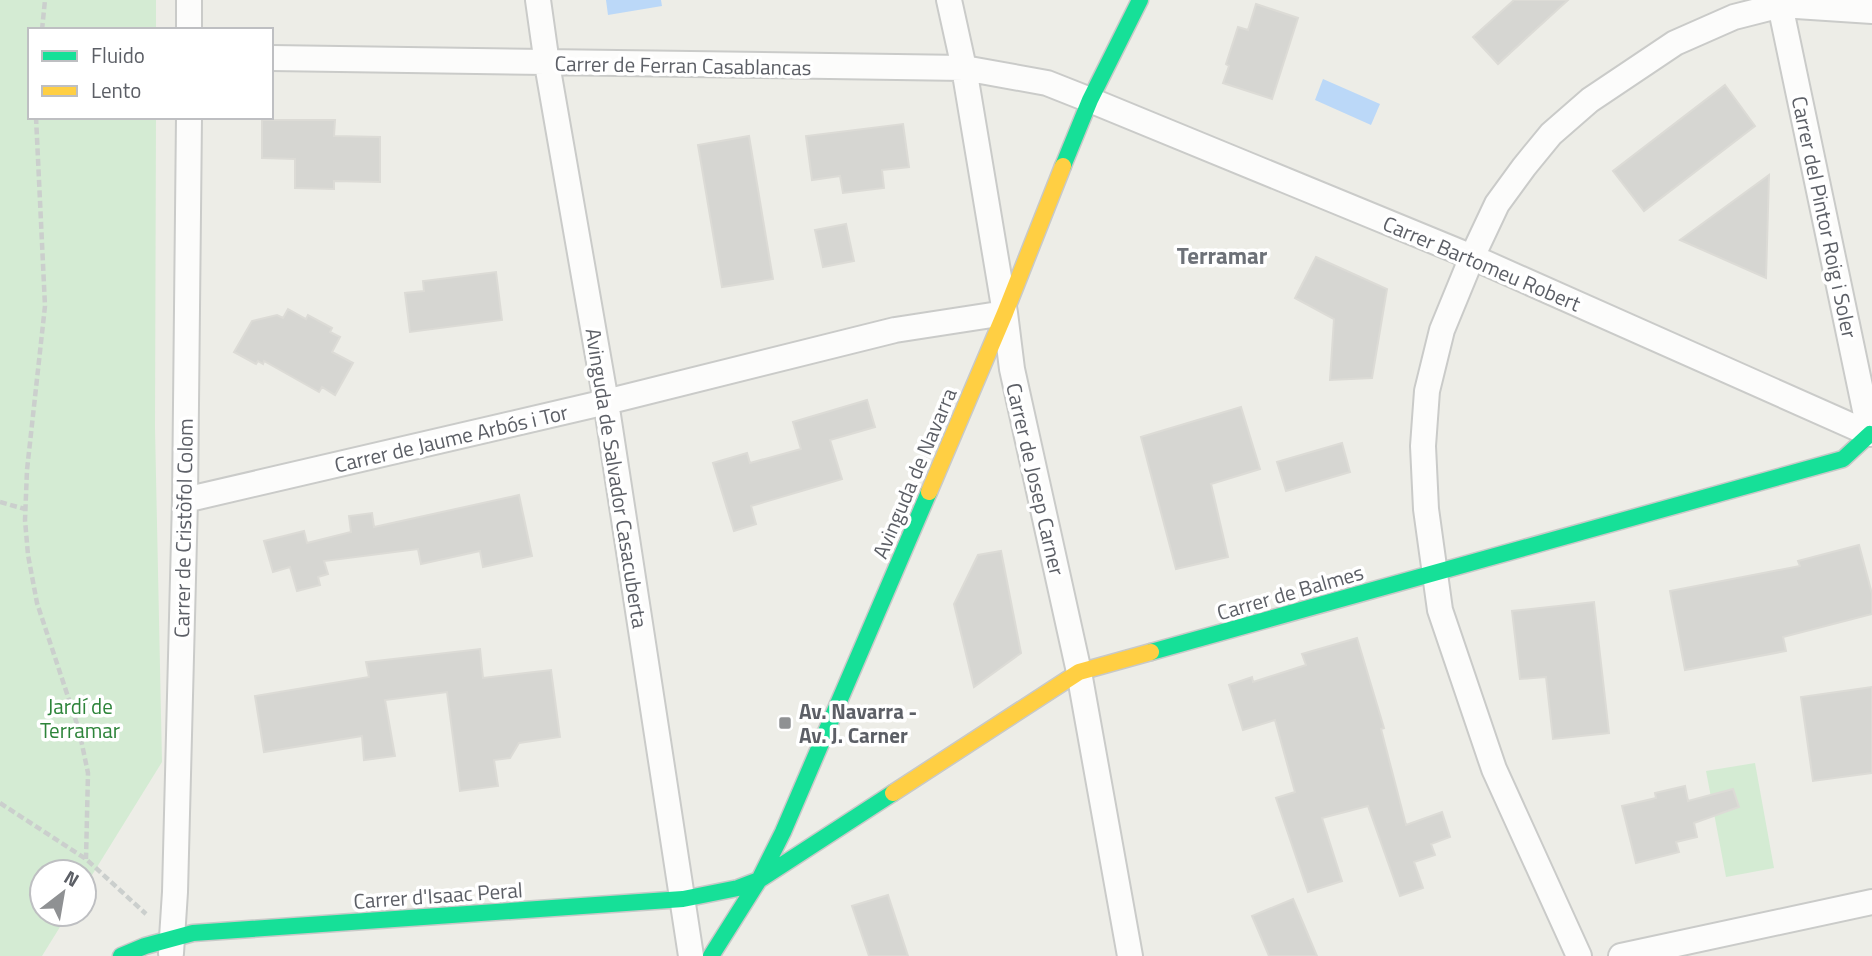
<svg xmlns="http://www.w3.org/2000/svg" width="1872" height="956" font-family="'Titillium Web',sans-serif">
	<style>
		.green { fill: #d4ebd3 }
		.water { fill: #bbd8f8 }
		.building { fill: #d6d6d2; stroke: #dcdbd6; stroke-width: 2 }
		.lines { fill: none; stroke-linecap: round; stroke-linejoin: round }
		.street-casing { stroke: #cacbc9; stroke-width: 28 }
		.fast-casing { stroke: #c8c9c8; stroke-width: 19 }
		.slow-casing { stroke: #c8c9c8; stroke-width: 19 }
		.path { stroke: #cbcfcd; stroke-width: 4.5; stroke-dasharray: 7 3.5; stroke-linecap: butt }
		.street { stroke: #fcfcfb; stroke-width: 24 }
		.fast { stroke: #16e098; stroke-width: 16 }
		.slow { stroke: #ffcf43; stroke-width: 16 }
		.poi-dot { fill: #8f9193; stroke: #fff; stroke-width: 2.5 }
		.labels { text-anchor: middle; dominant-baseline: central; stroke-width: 7; stroke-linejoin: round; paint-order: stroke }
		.street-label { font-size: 21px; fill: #5c5f66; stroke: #fff }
		.park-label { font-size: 21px; fill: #2d843a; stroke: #fff }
		.poi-label { font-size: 21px; font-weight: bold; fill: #5c5f66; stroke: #fff; text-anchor: start }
		.neighbourhood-label { font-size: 23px; font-weight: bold; fill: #6d7178; stroke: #fff }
	</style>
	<rect width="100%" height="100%" fill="#edede7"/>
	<path class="green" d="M0 0H156V30H30V117H156L155 428 162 762 84 888V872H42V914H68L42 956H0Z
		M1755 763 1774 868 1726 877 1706 771Z"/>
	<path class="water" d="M606 0H661L662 6 608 15Z
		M1323 79 1380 104 1371 125 1315 100Z"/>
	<path class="building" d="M1514 0H1568L1498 64 1473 37Z
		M1256 4 1298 18 1272 99 1223 83 1229 66 1226 64 1238 27 1248 30Z
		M1725 85 1755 126 1644 211 1613 171Z
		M262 120H335L334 136 380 137V182L334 181V189L295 188V159L262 158Z
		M903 124 909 167 882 170 884 188 843 193 840 176 812 180 806 136Z
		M749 136 773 279 722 287 698 145Z
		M1769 175 1766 278 1680 240Z
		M846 224 854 261 823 267 815 230Z
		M1316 257 1387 289 1372 378 1330 380 1334 319 1295 298Z
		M496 272 502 320 410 332 405 293 424 291 423 281Z
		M288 309 306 319 308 315 332 328 330 332 340 337 332 352 353 363 335 395 322 387 319 392 264 361 263 364 258 361 256 364 234 352 252 321 277 315 283 318Z
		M867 400 875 427 830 440 842 479 751 506 756 524 734 531 713 463 747 453 750 463 801 449 793 422Z
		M1241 407 1260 469 1211 484 1228 557 1176 569 1141 437Z
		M1342 443 1350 472 1286 491 1277 462Z
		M519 495 532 556 483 567 480 551 421 564 418 549 324 561 328 574 318 577 320 585 297 591 290 567 273 572 264 541 304 531 307 543 351 532 349 516 372 513 374 527Z
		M1859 545 1872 594V614L1783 637 1786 651 1685 670 1670 591 1800 566 1798 561Z
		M1001 551 1021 653 974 687 954 604 978 555Z
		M1594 602 1609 733 1553 739 1546 677 1520 679 1512 611Z
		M1357 638 1384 728 1381 729 1406 825 1442 812 1450 837 1431 844 1435 855 1414 862 1423 888 1400 896 1368 806 1322 818 1342 881 1308 892 1276 798 1295 792 1275 720 1243 730 1229 685 1252 677 1253 682 1306 665 1302 654Z
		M480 649 483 678 551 670 560 737 519 743 510 758 494 760 498 786 460 791 447 692 385 700 395 756 364 760 362 736 264 752 255 696 369 677 366 662Z
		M1872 687V773L1813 781 1801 697Z
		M1685 786 1688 801 1733 789 1739 807 1694 823 1697 837 1676 842 1679 852 1636 863 1622 806 1656 798 1655 793Z
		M888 895 908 956H869L852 906Z
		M1293 899 1317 956H1269L1252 916Z"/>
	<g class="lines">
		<defs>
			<path id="street" d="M189 0V30
				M538 0 547 64 606 402 691 956
				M949 0 964 68 1005 313 1012 369 1079 672 1130 956
				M1779 0 1870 434
				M271 58 964 68 1047 83 1090 100 1472 257 1870 434
				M185 500 606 402 895 330 1005 313
				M171 953 175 892 185 500 189 117
				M1579 956 1494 769 1440 610 1426 509 1423 446 1427 391 1442 330 1472 257 1497 204 1524 167 1551 134 1590 100 1675 43 1734 17 1781 5 1872 11
				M1621 956 1872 902"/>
			<path id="fast" d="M1063 166 1090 100 1140 0
				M1151 652 1843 459 1870 434 1872 435
				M121 956 145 946 193 933 683 899 738 888 759 880 893 793
				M711 956 759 880 783 832 929 492"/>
			<path id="slow" d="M929 492 1005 313 1063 166
				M893 793 1079 672 1151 652"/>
		</defs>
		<use href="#street" class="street-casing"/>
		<use href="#fast" class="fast-casing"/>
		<use href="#slow" class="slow-casing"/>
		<path class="path" d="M42 30 45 0
			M36 117 45 306 27 470 25 520 28 555 37 603 79 730 88 773 86 859
			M0 502 25 509
			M0 803 86 859 146 914"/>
		<use href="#street" class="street"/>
		<use href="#fast" class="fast"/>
		<use href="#slow" class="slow"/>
	</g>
	<rect class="poi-dot" x="778" y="716" width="14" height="14" rx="3.5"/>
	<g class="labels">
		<g class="street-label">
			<text transform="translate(683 65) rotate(1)">Carrer de Ferran Casablancas</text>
			<text transform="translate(1825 217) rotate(78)">Carrer del Pintor Roig i Soler</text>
			<text transform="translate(1482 263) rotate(23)">Carrer Bartomeu Robert</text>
			<text transform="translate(451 438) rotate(-13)">Carrer de Jaume Arbós i Tor</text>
			<text transform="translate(914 473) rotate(-67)">Avinguda de Navarra</text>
			<text transform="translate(617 478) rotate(81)">Avinguda de Salvador Casacuberta</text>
			<text transform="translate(1036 479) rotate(77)">Carrer de Josep Carner</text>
			<text transform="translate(183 528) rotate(-89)">Carrer de Cristòfol Colom</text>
			<text transform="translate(1290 592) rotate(-16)">Carrer de Balmes</text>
			<text transform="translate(438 895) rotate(-4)">Carrer d'Isaac Peral</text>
		</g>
		<g class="park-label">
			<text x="80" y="706">Jardí de<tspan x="80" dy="24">Terramar</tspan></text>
		</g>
		<g class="poi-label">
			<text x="799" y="711">Av. Navarra -<tspan x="799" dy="24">Av. J. Carner</tspan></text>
		</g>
		<g class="neighbourhood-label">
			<text x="1222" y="255">Terramar</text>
		</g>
	</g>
	<rect x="28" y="28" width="245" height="91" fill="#ffffff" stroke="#bebfc2" stroke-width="2"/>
	<rect x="42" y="51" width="35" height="10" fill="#16e098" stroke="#bebfc2" stroke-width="2"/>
	<text x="91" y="63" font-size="21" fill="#5c5f66">Fluido</text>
	<rect x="42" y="86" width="35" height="10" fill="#ffcf43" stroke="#bebfc2" stroke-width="2"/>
	<text x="91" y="98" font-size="21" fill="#5c5f66">Lento</text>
	<g transform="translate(63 893) rotate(31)"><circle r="33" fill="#ffffff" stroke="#bebfc2" stroke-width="2"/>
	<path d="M0-5L12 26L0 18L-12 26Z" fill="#8f9193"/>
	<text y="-10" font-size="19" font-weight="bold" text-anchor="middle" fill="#5c5f66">N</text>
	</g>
</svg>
